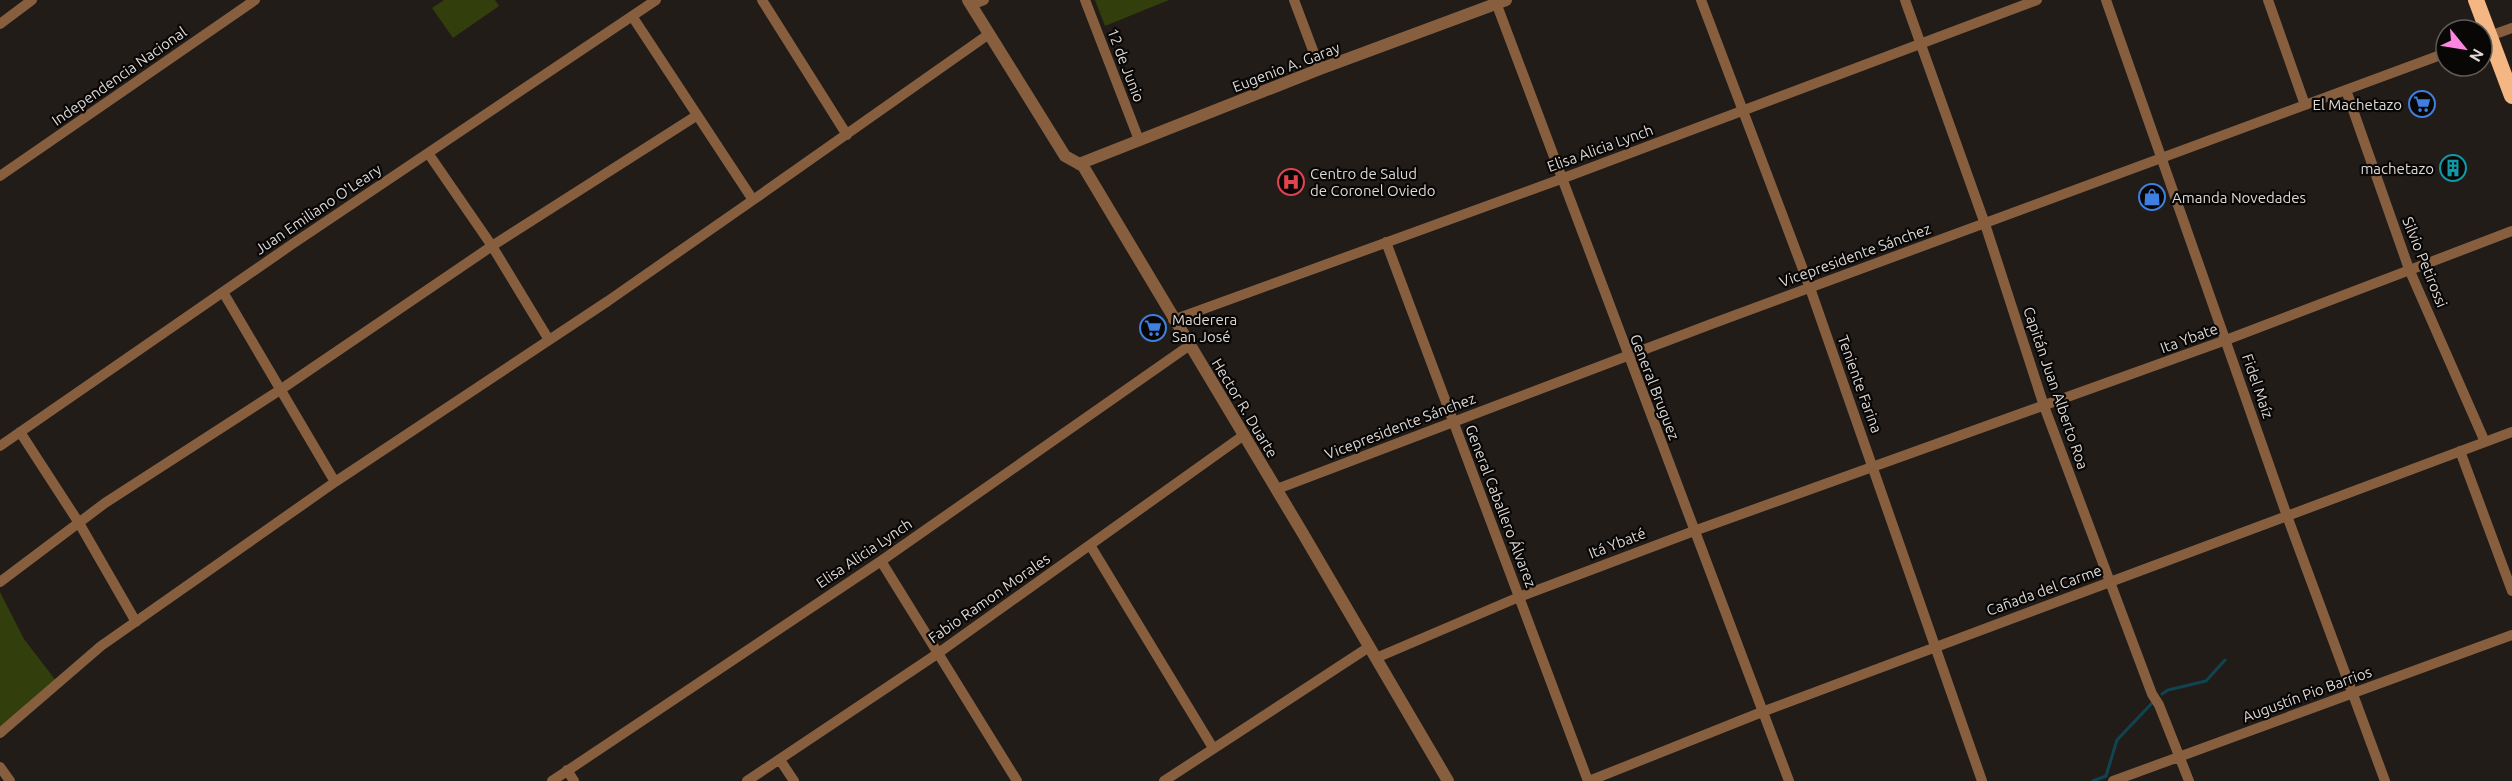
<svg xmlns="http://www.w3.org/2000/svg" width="2512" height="781" font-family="Ubuntu,sans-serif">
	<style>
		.green { fill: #323e0b }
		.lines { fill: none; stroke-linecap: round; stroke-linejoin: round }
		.stream { stroke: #0f4451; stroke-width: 3 }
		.minor { stroke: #875f3f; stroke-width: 10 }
		.tertiary { stroke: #875f3f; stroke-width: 12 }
		.trunk { stroke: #f4b683; stroke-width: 16 }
		.labels { text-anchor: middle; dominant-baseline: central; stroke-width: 4.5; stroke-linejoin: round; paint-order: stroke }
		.street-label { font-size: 15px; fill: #ddd9d7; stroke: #090706 }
		.poi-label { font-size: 15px; fill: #ddd9d7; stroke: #090706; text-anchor: start }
	</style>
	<rect width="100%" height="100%" fill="#221c19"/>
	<path class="green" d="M444 0H495L499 6 453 38 432 8Z
		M1095 0H1169L1105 26Z
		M0 592 24 639 60 686 0 733Z"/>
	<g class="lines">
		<path class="stream" d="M2162 694 2168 690 2206 681 2225 660
			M2093 781 2106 776 2117 740 2153 702"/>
		<path class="minor" d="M762 0 847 135
			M1085 0 1139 140
			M1294 0 1320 69
			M1495 0 1789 781
			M1701 0 1810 288 1982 781
			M1905 0 1985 224 2044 406 2152 694 2159 705 2189 781
			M2106 0 2287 516 2385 781
			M2268 0 2305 105
			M971 5 984 0
			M632 16 753 200 989 34
			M0 24 32 0
			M2484 38 2512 28
			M2346 90 2409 269 2485 442
			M428 153 492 246 549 340
			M0 176 255 0
			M1386 242 1588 781
			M223 292 335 482
			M1173 320 1561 179 2037 0
			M20 432 79 523 136 622
			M0 446 291 245 656 0
			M2460 451 2512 591
			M1277 489 1714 323 2446 53
			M1090 545 1213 748
			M881 561 1017 781
			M0 582 105 503 280 390 492 246 696 116
			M1376 658 1519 597 1694 531 2226 340 2512 231
			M0 733 101 646 335 482 608 301 753 200
			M780 760 794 781
			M0 767 10 781
			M567 770 574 781
			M552 781 881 561 1190 345
			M747 781 937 654 1244 435
			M1164 781 1369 647
			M1589 781 1762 712 2512 432
			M2113 781 2512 635"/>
		<path class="tertiary" d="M968 0 1065 156 1083 166 1302 532 1448 781
			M1079 164 1320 69 1506 0"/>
		<path class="trunk" d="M2476 0 2512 96"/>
	</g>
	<defs>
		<symbol id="supermarket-ring" viewBox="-11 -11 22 22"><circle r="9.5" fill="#090706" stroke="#3f7fe0" stroke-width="1.5"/><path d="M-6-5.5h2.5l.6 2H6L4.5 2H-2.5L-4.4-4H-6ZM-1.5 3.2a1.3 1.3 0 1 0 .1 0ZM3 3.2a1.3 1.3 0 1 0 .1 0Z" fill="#3f7fe0"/></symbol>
		<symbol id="building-ring" viewBox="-11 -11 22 22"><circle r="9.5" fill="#090706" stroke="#0f9aa8" stroke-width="1.5"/><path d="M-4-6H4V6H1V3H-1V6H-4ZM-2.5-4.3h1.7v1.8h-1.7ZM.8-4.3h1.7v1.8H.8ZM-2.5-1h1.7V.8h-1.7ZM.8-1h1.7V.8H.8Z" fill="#0f9aa8"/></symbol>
		<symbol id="hospital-ring" viewBox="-11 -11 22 22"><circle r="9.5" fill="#090706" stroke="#e0444e" stroke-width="1.5"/><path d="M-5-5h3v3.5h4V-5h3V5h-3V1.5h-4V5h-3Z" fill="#e0444e"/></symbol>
		<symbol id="shop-ring" viewBox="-11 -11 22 22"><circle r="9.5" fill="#090706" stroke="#3f7fe0" stroke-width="1.5"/><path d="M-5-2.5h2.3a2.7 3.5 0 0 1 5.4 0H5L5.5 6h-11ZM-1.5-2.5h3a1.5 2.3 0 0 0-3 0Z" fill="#3f7fe0"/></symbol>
	</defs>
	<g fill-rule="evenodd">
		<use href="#supermarket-ring" x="2407" y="89" width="30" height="30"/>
		<use href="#building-ring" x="2438" y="153" width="30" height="30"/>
		<use href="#hospital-ring" x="1276" y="167" width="30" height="30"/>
		<use href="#shop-ring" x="2137" y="182" width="30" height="30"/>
		<use href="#supermarket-ring" x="1138" y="313" width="30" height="30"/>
	</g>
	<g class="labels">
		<g class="street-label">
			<text transform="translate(1126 65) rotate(69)">12 de Junio</text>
			<text transform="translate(1286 67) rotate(-21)">Eugenio A. Garay</text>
			<text transform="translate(119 76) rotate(-35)">Independencia Nacional</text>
			<text transform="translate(1600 148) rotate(-20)">Elisa Alicia Lynch</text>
			<text transform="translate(318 209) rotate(-34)">Juan Emiliano O'Leary</text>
			<text transform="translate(1855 255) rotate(-20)">Vicepresidente Sánchez</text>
			<text transform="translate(2425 262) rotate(68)">Silvio Petirossi</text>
			<text transform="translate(2189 338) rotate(-20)">Ita Ybate</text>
			<text transform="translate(1860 384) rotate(70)">Teniente Farina</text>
			<text transform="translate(2258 386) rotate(71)">Fidel Maíz</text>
			<text transform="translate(1655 387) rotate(69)">General Bruguez</text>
			<text transform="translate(2056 388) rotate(71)">Capitán Juan Alberto Roa</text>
			<text transform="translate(1245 408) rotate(59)">Hector R. Duarte</text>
			<text transform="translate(1400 426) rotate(-21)">Vicepresidente Sánchez</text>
			<text transform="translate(1501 506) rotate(69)">General Caballero Álvarez</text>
			<text transform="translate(1617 543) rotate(-21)">Itá Ybaté</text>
			<text transform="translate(864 553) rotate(-34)">Elisa Alicia Lynch</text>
			<text transform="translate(2044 590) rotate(-20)">Cañada del Carme</text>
			<text transform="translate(989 598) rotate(-35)">Fabio Ramon Morales</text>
			<text transform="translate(2307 694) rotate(-20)">Augustín Pio Barrios</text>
		</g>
		<g class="poi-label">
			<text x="2402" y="104" text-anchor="end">El Machetazo</text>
			<text x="2434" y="168" text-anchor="end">machetazo</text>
			<text x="1310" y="173">Centro de Salud<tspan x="1310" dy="17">de Coronel Oviedo</tspan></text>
			<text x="2172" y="197">Amanda Novedades</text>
			<text x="1172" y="319">Maderera<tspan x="1172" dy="17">San José</tspan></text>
		</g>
	</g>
	<g transform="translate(2464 48) rotate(120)"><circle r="28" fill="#090706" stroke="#5e5b5a" stroke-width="1.5"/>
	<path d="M0-4.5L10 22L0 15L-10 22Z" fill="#fd86e2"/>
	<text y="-9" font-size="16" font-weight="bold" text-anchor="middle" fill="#ddd9d7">N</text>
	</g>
</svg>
